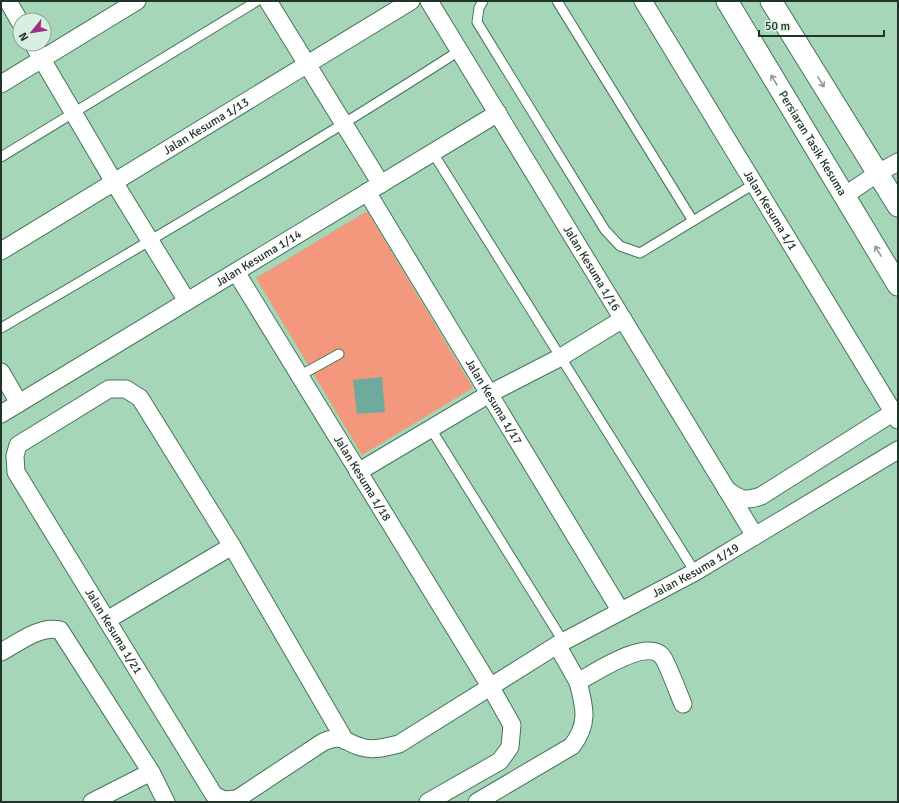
<svg xmlns="http://www.w3.org/2000/svg" width="899" height="803" font-family="Signika,sans-serif">
	<style>
		.green { fill: #f3987c }
		.building { fill: #6eab9d }
		.lines { fill: none; stroke-linecap: round; stroke-linejoin: round }
		.service-casing { stroke: #457459; stroke-width: 11 }
		.minor-casing { stroke: #457459; stroke-width: 19 }
		.tertiary-casing { stroke: #457459; stroke-width: 23 }
		.service { stroke: #fff; stroke-width: 9 }
		.minor { stroke: #fff; stroke-width: 17 }
		.tertiary { stroke: #fff; stroke-width: 21 }
		.oneway { stroke: #909a94 }
		.labels { text-anchor: middle; dominant-baseline: central; stroke-width: 4; stroke-linejoin: round; paint-order: stroke }
		.street-label { font-size: 12px; fill: #203428; stroke: #d7f0e0 }
	</style>
	<rect width="100%" height="100%" fill="#a4d6b7"/>
	<path class="green" d="M367 211 473 388 362 455 256 278Z"/>
	<path class="building" d="M382 377 385 412 357 414 353 380Z"/>
	<g class="lines">
		<defs>
			<path id="service" d="M483 1 479 8 477 22 605 230 620 246 640 253 754 184
				M557 1 693 221
				M433 153 695 572
				M1 157 257 1
				M1 328C156 238 309 147 459 51
				M299 376 339 354
				M431 429 563 641"/>
			<g id="minor">
				<path d="M8 1 20 22"/>
				<path d="M268 1 381 184"/>
				<path id="s1" d="M429 1 755 536"/>
				<path id="s2" d="M643 1 898 420"/>
				<path d="M33 44 114 182 187 301"/>
				<path d="M1 84 137 1"/>
				<path id="s3" d="M367 192 620 610"/>
				<path d="M844 196 878 173 898 162"/>
				<path id="s4" d="M1 251 411 1"/>
				<path id="s5" d="M236 272 490 686 512 725 510 747 500 761 428 802"/>
				<path d="M1 372 19 403"/>
				<path id="s6" d="M1 414 498 113"/>
				<path d="M358 472 489 394 561 357 623 319"/>
				<path d="M726 489C739 499 745 502 761 496L894 412"/>
				<path d="M107 620 232 546"/>
				<path d="M557 645 578 682C594 673 646 638 662 656 667 662 679 695 683 704"/>
				<path d="M1 652C18 643 40 625 60 630L151 772"/>
				<path id="s7" d="M343 737 232 546 140 398 126 389H109L18 445 15 456 16 472 214 795 224 800 237 799 323 742C344 733 343 742 361 747 373 751 387 747 399 744L557 645 695 572 898 450"/>
				<path d="M92 802 151 772 166 802"/>
				<path d="M477 802 572 746C589 724 585 708 578 682"/>
			</g>
			<g id="tertiary">
				<path id="s8" d="M727 1 898 285"/>
				<path d="M771 1 898 206"/>
			</g>
		</defs>
		<use href="#service" class="service-casing"/>
		<use href="#minor" class="minor-casing"/>
		<use href="#tertiary" class="tertiary-casing"/>
		<use href="#service" class="service"/>
		<use href="#minor" class="minor"/>
		<use href="#tertiary" class="tertiary"/>
	</g>
	<defs><path id="oneway-shaft" d="M-6 0H5M1.5-3L5.5 0L1.5 3" fill="none" stroke-width="1.6" stroke-linecap="round" stroke-linejoin="round"/></defs>
	<g class="oneway">
		<use href="#oneway-shaft" transform="translate(774 80) rotate(-121)"/>
		<use href="#oneway-shaft" transform="translate(821 82) rotate(58)"/>
		<use href="#oneway-shaft" transform="translate(878 251) rotate(-121)"/>
	</g>
	<g class="labels">
		<g class="street-label">
			<text stroke="none"><textPath href="#s4" startOffset="240">Jalan Kesuma 1/13</textPath></text>
			<text stroke="none"><textPath href="#s8" startOffset="166">Persiaran Tasik Kesuma</textPath></text>
			<text stroke="none"><textPath href="#s2" startOffset="245">Jalan Kesuma 1/1</textPath></text>
			<text stroke="none"><textPath href="#s6" startOffset="301">Jalan Kesuma 1/14</textPath></text>
			<text stroke="none"><textPath href="#s1" startOffset="313">Jalan Kesuma 1/16</textPath></text>
			<text stroke="none"><textPath href="#s3" startOffset="245">Jalan Kesuma 1/17</textPath></text>
			<text stroke="none"><textPath href="#s5" startOffset="242">Jalan Kesuma 1/18</textPath></text>
			<text stroke="none"><textPath href="#s7" startOffset="1492">Jalan Kesuma 1/19</textPath></text>
			<text stroke="none"><textPath href="#s7" startOffset="750">Jalan Kesuma 1/21</textPath></text>
		</g>
	</g>
	<rect width="899" height="803" fill="none" stroke="#203428" stroke-width="4"/>
	<g transform="translate(32 32) rotate(240)"><circle r="19" fill="#d7f0e0" stroke="#8ea596"/>
	<path d="M0-3L7 15L0 10L-7 15Z" fill="#a32f8a"/>
	<text y="-6" font-size="11" font-weight="bold" text-anchor="middle" fill="#203428">N</text>
	</g>
	<path d="M759 30v6h125v-6" fill="none" stroke="#203428" stroke-width="2"/>
	<text x="765" y="30" font-size="12" fill="#203428" stroke="#d7f0e0" stroke-width="3" paint-order="stroke">50 m</text>
</svg>
